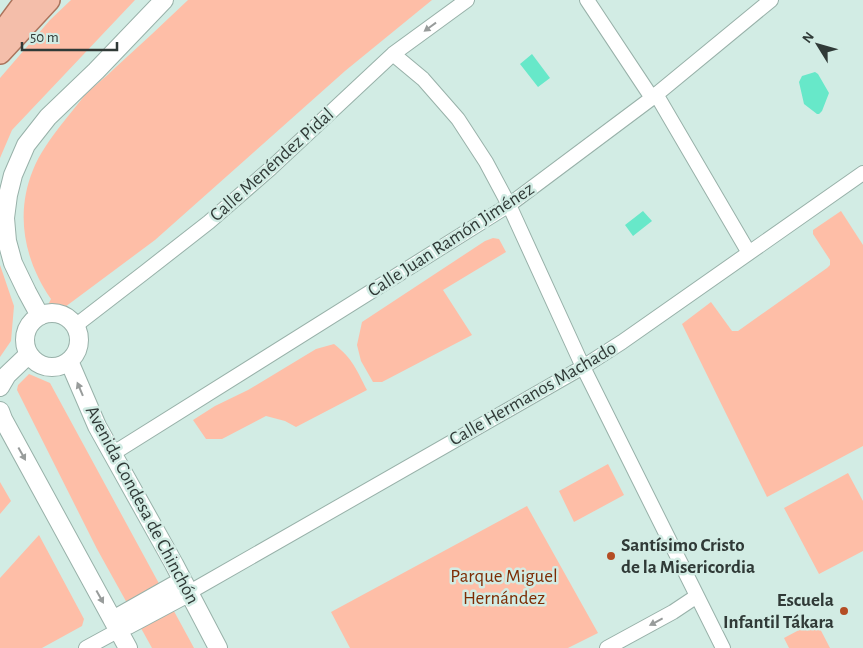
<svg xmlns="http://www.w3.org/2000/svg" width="863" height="648" font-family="'Alegreya Sans',sans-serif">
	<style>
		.green { fill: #febea7 }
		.water { fill: #67e8c9 }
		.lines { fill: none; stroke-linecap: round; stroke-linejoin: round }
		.minor-casing { stroke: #98b1a9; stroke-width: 16 }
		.tertiary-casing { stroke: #98b1a9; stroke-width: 20 }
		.primary-casing { stroke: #ab745d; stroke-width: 24 }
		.minor { stroke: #fff; stroke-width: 14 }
		.tertiary { stroke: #fff; stroke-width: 18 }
		.primary { stroke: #f4beaa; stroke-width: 21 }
		.oneway { fill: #989c9b }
		.poi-dot { fill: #b44d24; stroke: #d2ece4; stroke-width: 2 }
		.labels { text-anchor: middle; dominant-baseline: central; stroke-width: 5; stroke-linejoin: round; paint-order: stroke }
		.street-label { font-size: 19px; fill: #303a37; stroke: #d2ece4 }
		.poi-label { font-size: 19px; font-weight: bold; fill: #303a37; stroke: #d2ece4; text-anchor: start }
		.park-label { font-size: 19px; fill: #7d2c04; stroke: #d2ece4 }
	</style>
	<rect width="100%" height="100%" fill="#d2ece4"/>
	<path class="green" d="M71 0H135L12 130 0 158V78L50 20Z
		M188 0H432L345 71 155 240 65 307 58 308 48 305 51 299C24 260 15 214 33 170 39 154 51 138 61 125 69 115 77 105 85 95 95 85 106 77 116 67 140 45 164 23 188 0Z
		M841 211 863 245V446L767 497 682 324 711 302 732 331H738L827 268 830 265V260L813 234V230Z
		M493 238 499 239 506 252 443 290 472 335 382 382H373L361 361 357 345 362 322 485 241Z
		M0 265 14 306 11 341 0 357Z
		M334 344C353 359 356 369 367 390L296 427 285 421 266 416 222 439H206L193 420 215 406 248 390 316 349Z
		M29 374 50 383 194 648H152L97 549 17 390 18 385Z
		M608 464 624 495 574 522 559 491Z
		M848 473 863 501V551L819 574 784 508Z
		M0 482 11 501 0 514Z
		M527 506 598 633 568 648H350L331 612Z
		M39 535 84 619 82 626 42 648H0V578Z
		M816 621 830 648H789L784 638Z"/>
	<path class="water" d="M532 54 550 78 538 87 520 64Z
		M815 72 818 74 829 93 822 111 819 114H817L804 104 799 82 802 76Z
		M643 211 652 221 633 236 625 225Z"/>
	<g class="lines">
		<defs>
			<path id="minor" d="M587 0 652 98
				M393 54 423 79 458 119 486 162 509 205 583 367 723 648
				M656 94 749 253
				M75 326 145 272 209 222 271 168 393 54 467 0
				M112 454 509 205 652 98 771 0
				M188 593 583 367 622 342 863 173
				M86 648 119 630
				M607 648 673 612 697 596"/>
			<path id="tertiary" d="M25 340a27 27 0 1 1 54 0a27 27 0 1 1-54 0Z
				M40 316 27 292 13 263 7 241 5 218 8 195 13 175 26 145 48 117 96 71 164 0
				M69 361 97 426 174 564 218 648
				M0 387 7 375 29 354
				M0 411 3 419 128 648
				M113 620 182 581
				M128 625 188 593"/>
			<path id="primary" d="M0 35 26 0
				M0 53 49 0"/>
		</defs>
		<use href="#minor" class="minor-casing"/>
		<use href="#tertiary" class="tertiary-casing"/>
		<use href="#primary" class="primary-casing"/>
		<use href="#minor" class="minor"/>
		<use href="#tertiary" class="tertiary"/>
		<use href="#primary" class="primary"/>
	</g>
	<defs><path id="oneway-solid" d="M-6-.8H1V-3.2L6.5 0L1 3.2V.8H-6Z" transform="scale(1.25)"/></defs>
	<g class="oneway">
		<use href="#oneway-solid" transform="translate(430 27) rotate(144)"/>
		<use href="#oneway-solid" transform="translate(80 389) rotate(-113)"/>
		<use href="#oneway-solid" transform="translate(22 454) rotate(61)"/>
		<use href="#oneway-solid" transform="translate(100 597) rotate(61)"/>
		<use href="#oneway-solid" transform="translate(656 622) rotate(152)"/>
	</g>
	<g class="poi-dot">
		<circle cx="611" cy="556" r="5"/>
		<circle cx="844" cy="611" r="5"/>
	</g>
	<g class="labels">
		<g class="street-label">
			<text transform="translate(272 165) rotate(-42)">Calle Menéndez Pidal</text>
			<text transform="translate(451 240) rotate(-33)">Calle Juan Ramón Jiménez</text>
			<text transform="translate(533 394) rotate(-30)">Calle Hermanos Machado</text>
			<text transform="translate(142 505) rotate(62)">Avenida Condesa de Chinchón</text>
		</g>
		<g class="poi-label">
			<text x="621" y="545">Santísimo Cristo<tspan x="621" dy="22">de la Misericordia</tspan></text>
			<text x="834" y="600" text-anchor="end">Escuela<tspan x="834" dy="22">Infantil Tákara</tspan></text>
		</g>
		<g class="park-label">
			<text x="504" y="576">Parque Miguel<tspan x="504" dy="22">Hernández</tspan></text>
		</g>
	</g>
	<g transform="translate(818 45) rotate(307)" stroke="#d2ece4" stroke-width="4" paint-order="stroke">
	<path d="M0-4L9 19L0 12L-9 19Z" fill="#303a37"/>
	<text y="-8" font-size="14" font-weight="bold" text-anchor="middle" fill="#303a37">N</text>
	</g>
	<path d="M22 42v8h95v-8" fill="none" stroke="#303a37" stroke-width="2.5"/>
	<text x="30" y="42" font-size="15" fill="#303a37" stroke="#d2ece4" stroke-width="4" paint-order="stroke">50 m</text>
</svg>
